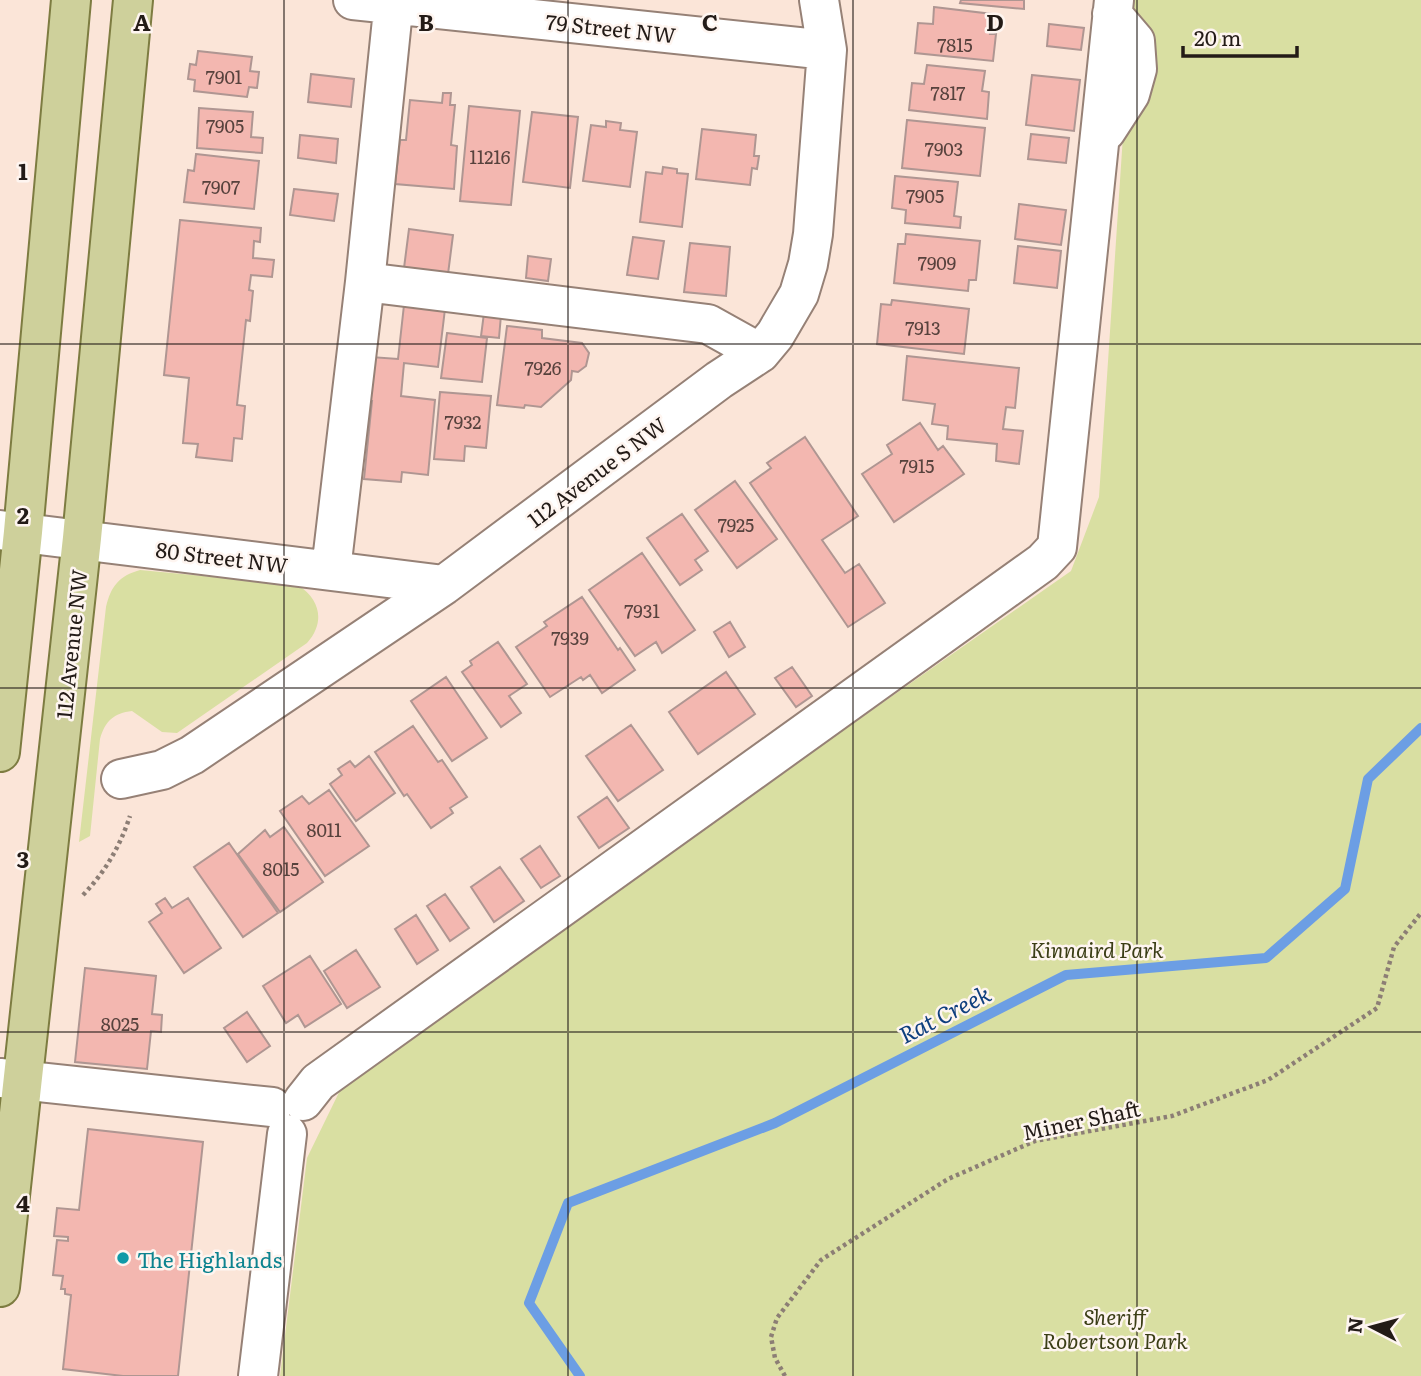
<svg xmlns="http://www.w3.org/2000/svg" width="1421" height="1376" font-family="Literata,serif">
	<style>
		.green { fill: #d9dfa2 }
		.lines { fill: none; stroke-linecap: round; stroke-linejoin: round }
		.stream { stroke: #6c9ee4; stroke-width: 10 }
		.building { fill: #f3b7b0; stroke: #af9692; stroke-width: 2 }
		.minor-casing { stroke: #968176; stroke-width: 42 }
		.major-casing { stroke: #7d7c41; stroke-width: 42 }
		.path { stroke: #8c7e75; stroke-width: 4.5; stroke-dasharray: 3.5 3.5; stroke-linecap: butt }
		.minor { stroke: #fff; stroke-width: 38 }
		.major { stroke: #ced09b; stroke-width: 38 }
		.grid { fill: none; stroke: #231b17; stroke-width: 2; stroke-opacity: 0.55 }
		.culture-dot { fill: #0f9aa8; stroke: #fef5f0; stroke-width: 2.5 }
		.labels { text-anchor: middle; dominant-baseline: central; stroke-width: 5; stroke-linejoin: round; paint-order: stroke }
		.number-label { font-size: 18px; fill: #57423d }
		.street-label { font-size: 21px; fill: #231b17; stroke: #fef5f0 }
		.park-label { font-size: 21px; font-style: italic; fill: #3b3e16; stroke: #fef5f0 }
		.culture-label { font-size: 21px; fill: #0d838f; stroke: #fef5f0; text-anchor: start }
		.water-label { font-size: 23px; font-style: italic; fill: #0f3f7e; stroke: #fef5f0 }
		.grid-label { font-size: 23px; text-anchor: middle; font-weight: bold; fill: #231b17; stroke: #fef5f0; stroke-width: 5; stroke-linejoin: round; paint-order: stroke }
	</style>
	<rect width="100%" height="100%" fill="#fbe5d8"/>
	<path class="green" d="M1132 0H1421V1376H280L307 1158 346 1078 1071 571 1099 497Z
		M140 570 298 585C321 600 325 623 307 643L177 733 162 732 132 711C114 713 105 721 100 739L90 836 79 842 106 607C111 586 119 576 140 570Z"/>
	<g class="lines">
		<path class="stream" d="M580 1376 529 1303 568 1203 775 1123 1066 975 1266 958 1345 889 1368 779 1421 728"/>
	</g>
	<path class="building" d="M961 0H1024V9L960 3Z
		M934 7 992 14 990 34H996L993 61 915 53 918 23 933 24Z
		M1049 24 1084 28 1081 50 1047 46Z
		M198 51 252 57 250 71 259 72 257 88 249 87 247 97 194 91 195 80 188 79 190 64 196 65Z
		M927 65 985 71 982 91 989 92 987 119 909 110 912 83 924 84Z
		M311 74 354 79 351 107 308 102Z
		M1032 75 1080 80 1074 131 1026 125Z
		M443 93H451L450 105H455L451 145 457 146 454 189 395 184 400 140H406L410 100 442 103Z
		M469 106 520 111 511 205 460 201Z
		M199 108 253 112 251 137 263 138 262 153 197 148Z
		M532 112 578 117 570 188 523 182Z
		M907 120 985 128 980 176 902 168Z
		M606 121 621 123 620 130 637 132 630 187 583 181 591 125 606 127Z
		M702 129 756 135 754 156H759L757 169 752 168 750 185 696 179Z
		M1031 134 1069 138 1066 163 1028 159Z
		M300 135 338 139 336 163 298 158Z
		M196 154 259 161 254 209 184 202 188 170 194 171Z
		M663 167 677 169V173L688 174 682 227 640 222 646 172 662 174Z
		M895 176 958 182 954 216 961 217 960 228 905 223 906 210 892 208Z
		M294 189 338 194 334 221 290 215Z
		M1019 204 1066 210 1061 245 1015 239Z
		M180 220 261 228 260 242 254 241 253 258 274 260 272 277 251 275 249 290 253 291 250 321 246 320 237 405 245 406 242 439 234 438 232 461 196 457 198 444 183 443 189 378 164 375Z
		M409 229 453 235 448 274 404 268Z
		M906 234 980 241 976 280H969L968 291 894 283 898 244H905Z
		M633 237 664 241 658 279 627 275Z
		M690 243 730 247 726 296 684 292Z
		M1018 246 1061 251 1057 288 1014 283Z
		M528 256 551 259 548 281 526 278Z
		M892 300 969 309 964 354 877 344 881 304 891 305Z
		M404 305 445 309 438 367 404 363 401 396 435 400 428 475 402 472 401 482 364 479 372 401H367L371 357 398 359Z
		M484 313 501 315 499 338 481 336Z
		M507 326 542 330V338L582 343 589 353 586 366 578 372 572 371 571 380 541 407 525 405 524 408 497 405Z
		M447 333 487 338 482 382 441 378Z
		M907 356 1019 368 1015 408 1006 407 1003 429 1023 431 1019 464 996 461 997 444 947 439 948 426 932 424 935 404 903 400Z
		M440 392 491 396 486 448 465 446 464 461 434 459Z
		M920 423 938 450 943 446 964 474 894 522 862 474 892 454 887 445Z
		M805 437 858 516 822 540 845 573 859 564 885 603 848 627 750 483 771 468 767 463Z
		M735 481 777 539 737 568 695 510Z
		M682 514 708 551 695 560 702 570 680 585 647 538Z
		M642 553 695 630 662 653 656 642 635 656 589 590Z
		M582 597 618 650 620 648 635 670 602 693 590 675 583 680 581 677 550 697 516 647 547 626 544 622Z
		M730 622 745 647 729 657 714 632Z
		M498 642 527 684 509 696 521 713 501 727 462 672 472 665 470 661Z
		M792 667 812 696 796 707 775 678Z
		M726 672 755 714 698 754 669 712Z
		M446 677 487 738 452 761 411 701Z
		M631 725 663 770 618 801 586 756Z
		M413 726 438 762 442 760 467 797 450 808 453 813 431 828 407 794 404 796 375 752Z
		M369 756 395 793 356 821 330 784 342 775 338 769 350 761 355 767Z
		M329 790 369 846 325 876 280 811 302 796 309 804Z
		M607 797 629 828 599 848 578 817Z
		M284 827 323 882 280 912 238 854 265 830 270 837Z
		M229 843 278 913 243 937 194 867Z
		M540 846 560 876 541 888 521 859Z
		M500 867 524 901 494 922 471 887Z
		M445 894 469 928 450 941 427 906Z
		M165 898 172 908 188 898 221 948 184 973 149 922 162 913 156 904Z
		M416 915 438 950 417 964 395 929Z
		M356 950 380 987 347 1008 324 971Z
		M310 956 341 1004 305 1027 298 1015 286 1023 263 986Z
		M85 968 156 976 152 1014 162 1015 161 1032 151 1031 147 1069 75 1062Z
		M247 1012 270 1046 247 1062 224 1028Z
		M88 1129 203 1142 178 1376H123L63 1369 71 1295 65 1294V1289H61L63 1276 53 1275 57 1240 68 1241V1237L54 1236 57 1208 79 1210Z"/>
	<g class="lines">
		<defs>
			<path id="minor" d="M353 0 827 50
				M1106 131 1130 94 1137 69 1135 41 1112 14
				M365 282 708 324 760 353
				M0 530 444 585
				M331 570 365 282 394 0
				M121 779 162 770 192 755 444 585 719 380 760 353 775 335 799 294 808 264 813 234 827 50 819 0
				M0 1078 272 1107
				M303 1101 318 1082 1043 562 1057 547 1114 0
				M258 1376 287 1134"/>
			<path id="major" d="M0 752 23 532 71 0
				M0 1287 82 538 133 0"/>
		</defs>
		<use href="#minor" class="minor-casing"/>
		<use href="#major" class="major-casing"/>
		<path class="path" d="M83 895C106 871 120 846 130 816
			M785 1376 775 1358 771 1337 777 1318 821 1260 948 1179 1035 1141 1172 1116 1268 1080 1377 1008 1394 947 1421 913"/>
		<use href="#minor" class="minor"/>
		<use href="#major" class="major"/>
	</g>
	<path class="grid" d="M284 0V1376M568 0V1376M853 0V1376M1137 0V1376M0 344H1421M0 688H1421M0 1032H1421"/>
	<circle class="culture-dot" cx="123" cy="1258" r="7"/>
	<g class="labels">
		<g class="number-label">
			<text x="955" y="44">7815</text>
			<text x="224" y="76">7901</text>
			<text x="948" y="92">7817</text>
			<text x="225" y="125">7905</text>
			<text x="944" y="148">7903</text>
			<text x="490" y="156">11216</text>
			<text x="221" y="186">7907</text>
			<text x="925" y="195">7905</text>
			<text x="937" y="262">7909</text>
			<text x="923" y="327">7913</text>
			<text x="543" y="367">7926</text>
			<text x="463" y="421">7932</text>
			<text x="917" y="465">7915</text>
			<text x="736" y="524">7925</text>
			<text x="642" y="610">7931</text>
			<text x="570" y="637">7939</text>
			<text x="324" y="829">8011</text>
			<text x="281" y="868">8015</text>
			<text x="120" y="1023">8025</text>
		</g>
		<g class="street-label">
			<text transform="translate(611 27) rotate(6)">79 Street NW</text>
			<text transform="translate(596 471) rotate(-37)">112 Avenue S NW</text>
			<text transform="translate(222 556) rotate(7)">80 Street NW</text>
			<text transform="translate(70 644) rotate(-84)">112 Avenue NW</text>
			<text transform="translate(1081 1119) rotate(-12)">Miner Shaft</text>
		</g>
		<g class="park-label">
			<text x="1097" y="948">Kinnaird Park</text>
			<text x="1115" y="1315">Sheriff<tspan x="1115" dy="24">Robertson Park</tspan></text>
		</g>
		<g class="culture-label">
			<text x="137" y="1258">The Highlands</text>
		</g>
		<g class="water-label">
			<text transform="translate(944 1013) rotate(-27)">Rat Creek</text>
		</g>
	</g>
	<g class="grid-label">
		<text x="142" y="31">A</text>
		<text x="426" y="31">B</text>
		<text x="710" y="31">C</text>
		<text x="995" y="31">D</text>
		<text x="23" y="180">1</text>
		<text x="23" y="524">2</text>
		<text x="23" y="868">3</text>
		<text x="23" y="1212">4</text>
	</g>
	<g transform="translate(1372 1327) rotate(276)" stroke="#fef5f0" stroke-width="5" paint-order="stroke">
	<path d="M0-5L12 26L0 18L-12 26Z" fill="#231b17"/>
	<text y="-10" font-size="19" font-weight="bold" text-anchor="middle" fill="#231b17">N</text>
	</g>
	<path d="M1183 46v10h114v-10" fill="none" stroke="#231b17" stroke-width="3.5"/>
	<text x="1194" y="46" font-size="21" fill="#231b17" stroke="#fef5f0" stroke-width="5" paint-order="stroke">20 m</text>
</svg>
